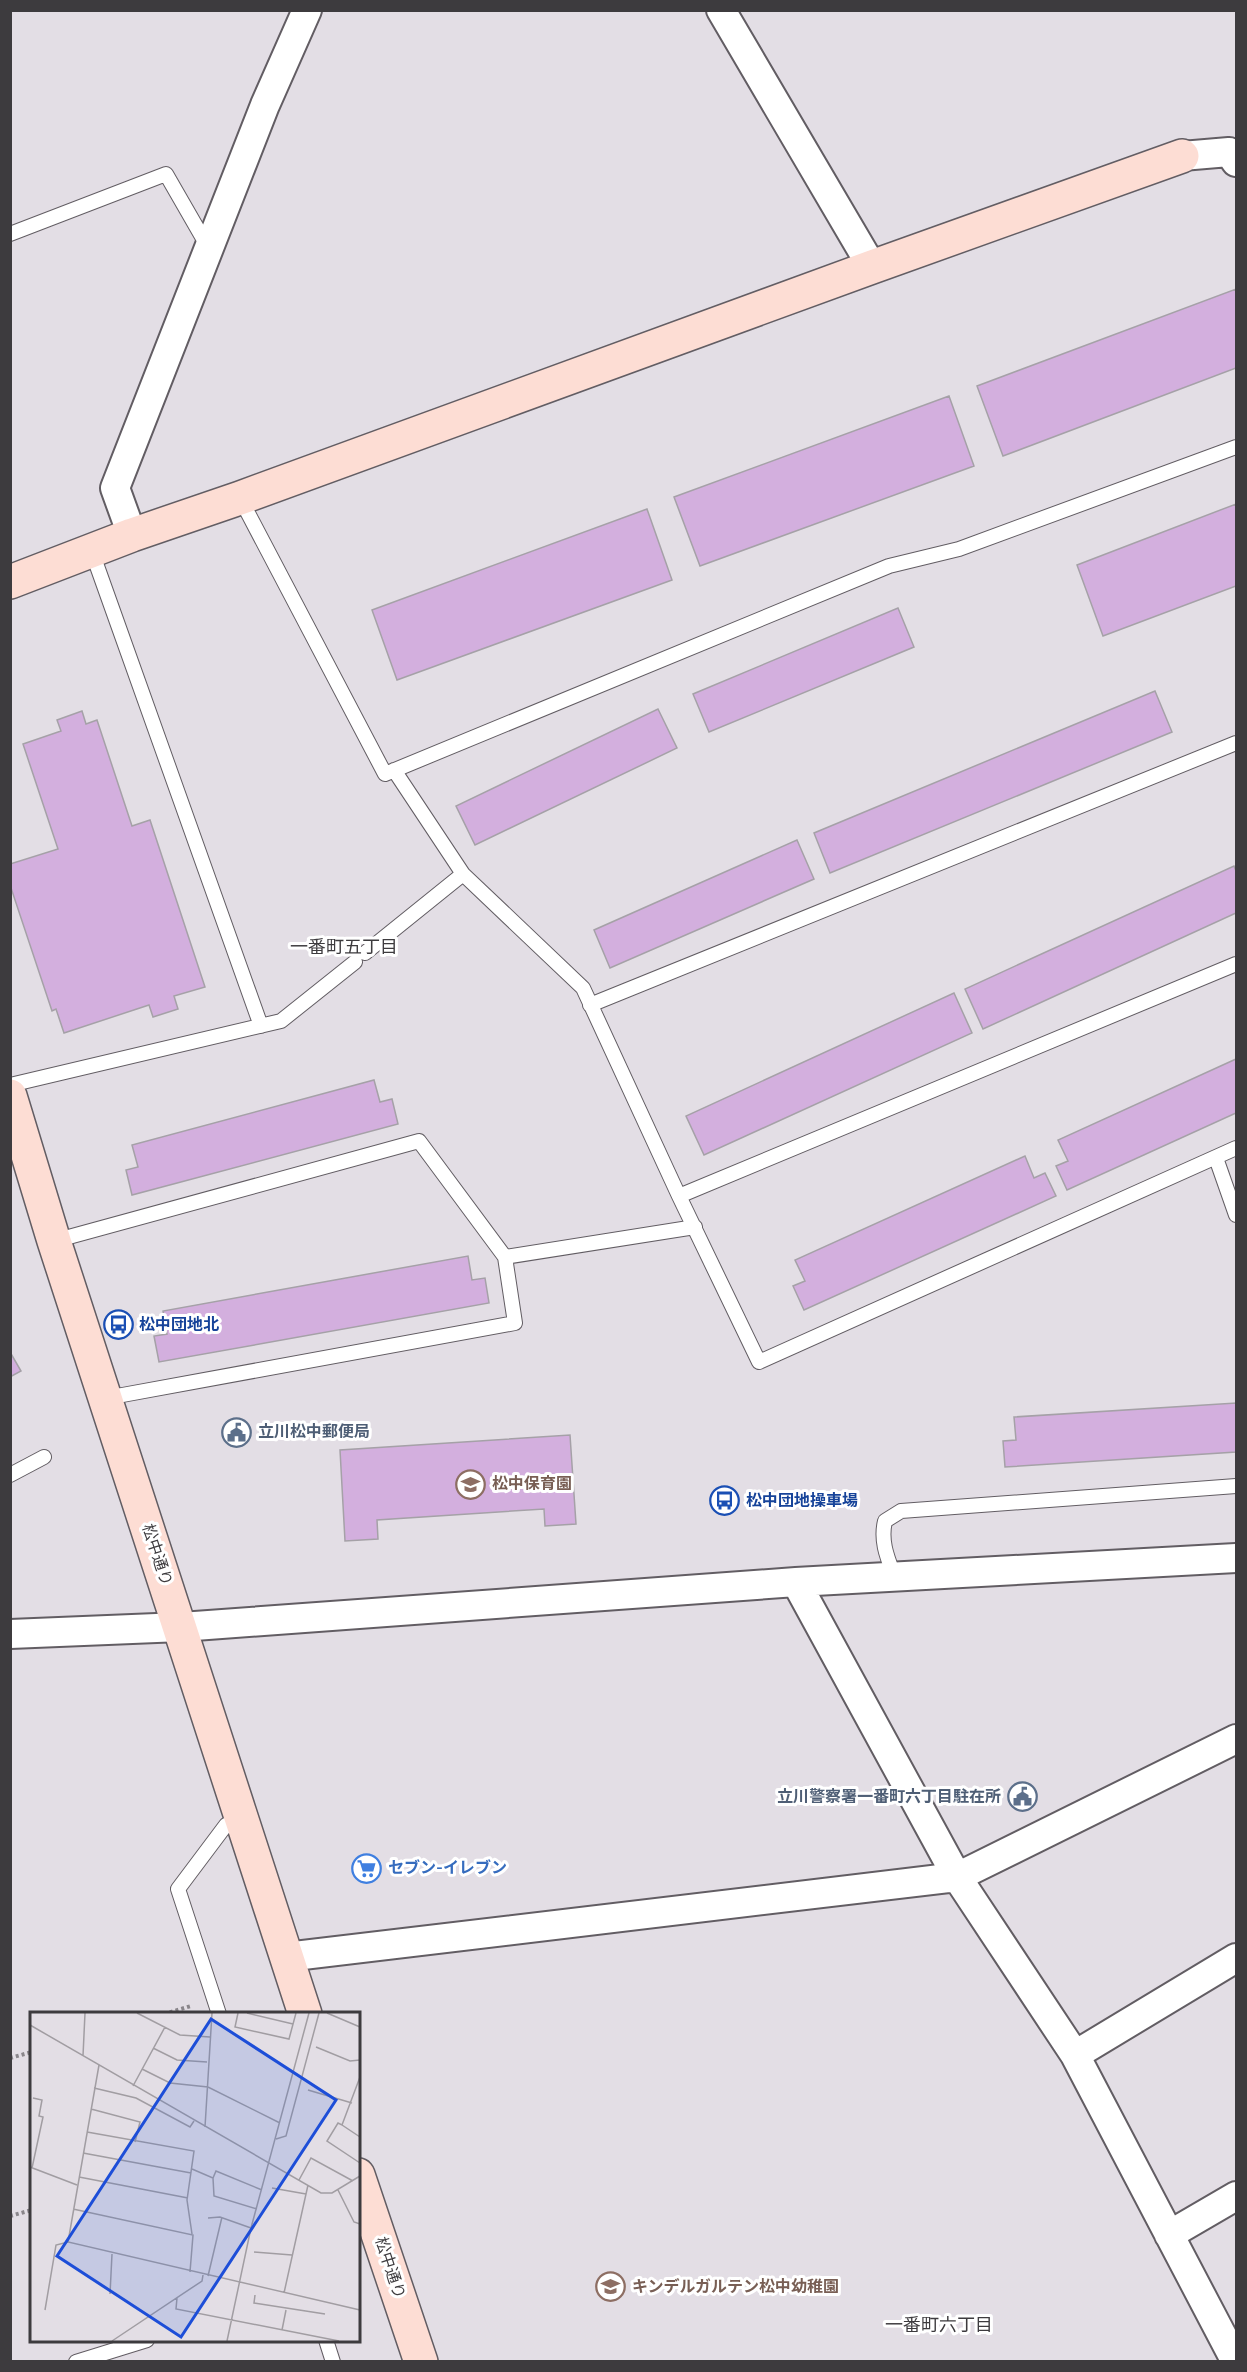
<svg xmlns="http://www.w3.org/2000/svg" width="1247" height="2372" font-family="'Nunito Sans','Noto Sans JP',sans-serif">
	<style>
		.building { fill: #d3afde; stroke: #a5a1a7; stroke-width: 1.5 }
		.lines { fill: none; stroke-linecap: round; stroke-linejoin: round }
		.lane-casing { stroke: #625d63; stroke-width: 16 }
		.street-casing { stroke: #625d63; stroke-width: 32 }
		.secondary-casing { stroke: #625d63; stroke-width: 36 }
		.path { stroke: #8a868b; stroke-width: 4; stroke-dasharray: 3 3; stroke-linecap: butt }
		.lane { stroke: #fff; stroke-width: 14 }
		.street { stroke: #fff; stroke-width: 28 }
		.secondary { stroke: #fdddd4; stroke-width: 33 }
		.labels { text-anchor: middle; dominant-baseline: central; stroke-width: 6; stroke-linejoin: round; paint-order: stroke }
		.transit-label { font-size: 16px; font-weight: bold; fill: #164399; stroke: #fff; text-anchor: start }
		.service-label { font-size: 16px; font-weight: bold; fill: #4e5e75; stroke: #fff; text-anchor: start }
		.education-label { font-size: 16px; font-weight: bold; fill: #785e54; stroke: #fff; text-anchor: start }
		.street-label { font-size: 16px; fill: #3d3b3e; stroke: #fff }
		.shop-label { font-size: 16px; font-weight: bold; fill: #366cbe; stroke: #fff; text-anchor: start }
		.neighbourhood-label { font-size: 18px; fill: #3d3b3e; stroke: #fff }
		.inset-road { fill: none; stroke: #a19da2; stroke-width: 1.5 }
		.view { fill: #1d4ed8; fill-opacity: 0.15; stroke: #1d4ed8; stroke-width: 3 }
		.inset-edge { fill: none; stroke: #3d3b3e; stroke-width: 3 }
	</style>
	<rect width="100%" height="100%" fill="#e3dee5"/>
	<path class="building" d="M1236 289V368L1003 456 977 386Z
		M949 396 974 466 700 566 674 497Z
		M1236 504V586L1103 636 1077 565Z
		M647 509 672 580 397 680 372 610Z
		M898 608 914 647 709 732 693 694Z
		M1155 691 1172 732 830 873 814 833Z
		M658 709 677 748 475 845 456 806Z
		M82 711 86 724 97 720 132 826 150 820 205 987 174 996 178 1009 153 1017 149 1005 64 1033 56 1009 52 1011 10 885V864L58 849 23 744 61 731 57 720Z
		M797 840 814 879 610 968 594 930Z
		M1234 866 1236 871V913L983 1029 965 989Z
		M954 993 972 1033 704 1155 686 1116Z
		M1236 1059V1113L1067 1190 1056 1166 1068 1161 1058 1140Z
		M374 1080 380 1102 392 1099 398 1124 132 1195 126 1170 138 1167 132 1145Z
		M1025 1156 1034 1178 1045 1173 1056 1196 804 1310 793 1286 805 1281 795 1260Z
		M468 1256 472 1280 485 1278 489 1303 159 1362 154 1336 167 1334 163 1311Z
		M10 1352 21 1371 10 1377Z
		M1236 1403V1452L1005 1467 1003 1441 1016 1440 1014 1417Z
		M570 1435 576 1524 545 1526 544 1509 377 1520 378 1539 345 1541 340 1450Z"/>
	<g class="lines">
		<defs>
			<path id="lane" d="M10 234 166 174 208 247
				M240 498 385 774 889 566 959 549 1236 447
				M92 552 261 1026
				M394 770 463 874 583 988 679 1196 759 1362 1236 1148
				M365 953 463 874
				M590 1005 1236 743
				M10 1085 281 1021 355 962
				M1216 1158 1236 1215
				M679 1196 1236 964
				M54 1241 419 1141 505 1257 695 1227
				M106 1398 515 1323 505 1257
				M10 1475 44 1457
				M895 1578C888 1559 880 1542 885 1521L901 1511 1236 1486
				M219 2014 178 1889 226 1825 241 1819
				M326 2340 333 2362
				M76 2362 147 2340"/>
			<path id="street" d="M721 10 872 267
				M1182 156 1229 152 1236 162
				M132 535 115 488 265 105 307 10
				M796 1582 957 1877 1075 2055 1236 2362
				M10 1634 181 1627 796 1582 1236 1558
				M286 1957 957 1877 1236 1739
				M1075 2055 1236 1958
				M1169 2235 1236 2196"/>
			<path id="secondary" d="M10 582 132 535 240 498 872 267 1182 156
				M10 1096 54 1241 305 2014
				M358 2175 421 2362"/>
		</defs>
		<use href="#lane" class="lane-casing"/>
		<use href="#street" class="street-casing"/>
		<use href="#secondary" class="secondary-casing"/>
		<path class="path" d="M164 2014 191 2006
			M10 2058 32 2052
			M10 2216 32 2210"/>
		<use href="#lane" class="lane"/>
		<use href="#street" class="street"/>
		<use href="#secondary" class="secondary"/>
	</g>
	<defs>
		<symbol id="bus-ring" viewBox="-11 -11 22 22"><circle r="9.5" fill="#fff" stroke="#1a4fb4" stroke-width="1.5"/><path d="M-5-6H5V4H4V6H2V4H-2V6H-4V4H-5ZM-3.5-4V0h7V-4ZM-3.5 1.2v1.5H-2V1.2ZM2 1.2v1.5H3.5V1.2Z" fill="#1a4fb4"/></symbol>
		<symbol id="civic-ring" viewBox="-11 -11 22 22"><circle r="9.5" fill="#fff" stroke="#5c6f8a" stroke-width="1.5"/><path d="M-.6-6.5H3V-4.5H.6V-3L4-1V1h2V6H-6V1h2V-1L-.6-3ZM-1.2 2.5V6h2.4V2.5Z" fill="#5c6f8a"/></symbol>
		<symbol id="school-ring" viewBox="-11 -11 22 22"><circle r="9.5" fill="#fff" stroke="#8d6e63" stroke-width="1.5"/><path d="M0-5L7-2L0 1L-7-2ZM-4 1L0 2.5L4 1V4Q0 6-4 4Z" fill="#8d6e63"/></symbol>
		<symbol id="supermarket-ring" viewBox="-11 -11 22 22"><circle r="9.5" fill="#fff" stroke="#3f7fe0" stroke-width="1.5"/><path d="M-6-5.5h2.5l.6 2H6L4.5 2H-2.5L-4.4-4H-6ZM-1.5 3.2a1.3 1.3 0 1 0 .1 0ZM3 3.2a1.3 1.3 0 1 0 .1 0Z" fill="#3f7fe0"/></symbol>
	</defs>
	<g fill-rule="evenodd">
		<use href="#bus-ring" x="102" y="1308" width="33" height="33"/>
		<use href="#civic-ring" x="220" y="1416" width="33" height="33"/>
		<use href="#school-ring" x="454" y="1468" width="33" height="33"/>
		<use href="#bus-ring" x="708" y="1484" width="33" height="33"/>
		<use href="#civic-ring" x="1006" y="1780" width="33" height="33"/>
		<use href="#supermarket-ring" x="350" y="1852" width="33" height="33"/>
		<use href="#school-ring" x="594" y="2270" width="33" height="33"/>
	</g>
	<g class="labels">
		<g class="transit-label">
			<text x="139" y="1325">松中団地北</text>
			<text x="746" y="1501">松中団地操車場</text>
		</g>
		<g class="service-label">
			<text x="258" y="1432">立川松中郵便局</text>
			<text x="1001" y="1797" text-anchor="end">立川警察署一番町六丁目駐在所</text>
		</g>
		<g class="education-label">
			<text x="492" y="1484">松中保育園</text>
			<text x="632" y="2287">キンデルガルテン松中幼稚園</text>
		</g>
		<g class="street-label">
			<text transform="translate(157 1555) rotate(72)">松中通り</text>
			<text transform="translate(390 2268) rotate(72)">松中通り</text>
		</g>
		<g class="shop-label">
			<text x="388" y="1868">セブン-イレブン</text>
		</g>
		<g class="neighbourhood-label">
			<text x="344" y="947">一番町五丁目</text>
			<text x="939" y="2325">一番町六丁目</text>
		</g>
	</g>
	<g transform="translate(30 2012)">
		<rect width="330" height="330" fill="#e3dee5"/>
		<path class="inset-road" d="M107 1 150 23 180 25M208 1 205 15 259 27 266 1M217 1 263 12M297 1 330 15M0 13 291 181H302L330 164M286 35 320 49 330 48M123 36 147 48 177 50M53 44 55 1M69 53 38 230 330 298M112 57 140 71 178 75 250 111M330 65 312 113 308 111 297 129 330 151M103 74 135 15M64 76 106 86 160 115 164 109M278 78 322 91M61 97 110 110 105 130M312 113 330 125M175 115 182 1M57 120 164 139 157 188 162 222M246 127 256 124 289 1M53 141 161 161M0 155 47 173M2 156 13 105 9 104 12 88 3 86M162 157 183 166 184 184 227 197M49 165 158 186M183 166 186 159 232 178M269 168 281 146 323 169M242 176 276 182M308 178 324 210 330 212M43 197 163 223 160 260M178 206 190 205 221 216M224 240 262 243M178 264 192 205M254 281 278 173M80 282 82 242M225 283 224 291 295 302M147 286 146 297 309 329M15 298 26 233 38 230M252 318 256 298M82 329 172 269 173 263M197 329 221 216 279 1"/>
		<path class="view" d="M181 7 306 88 151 325 27 244Z"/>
		<rect width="330" height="330" class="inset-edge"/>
	</g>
	<rect width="1247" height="2372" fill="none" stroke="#3d3b3e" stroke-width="24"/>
</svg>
